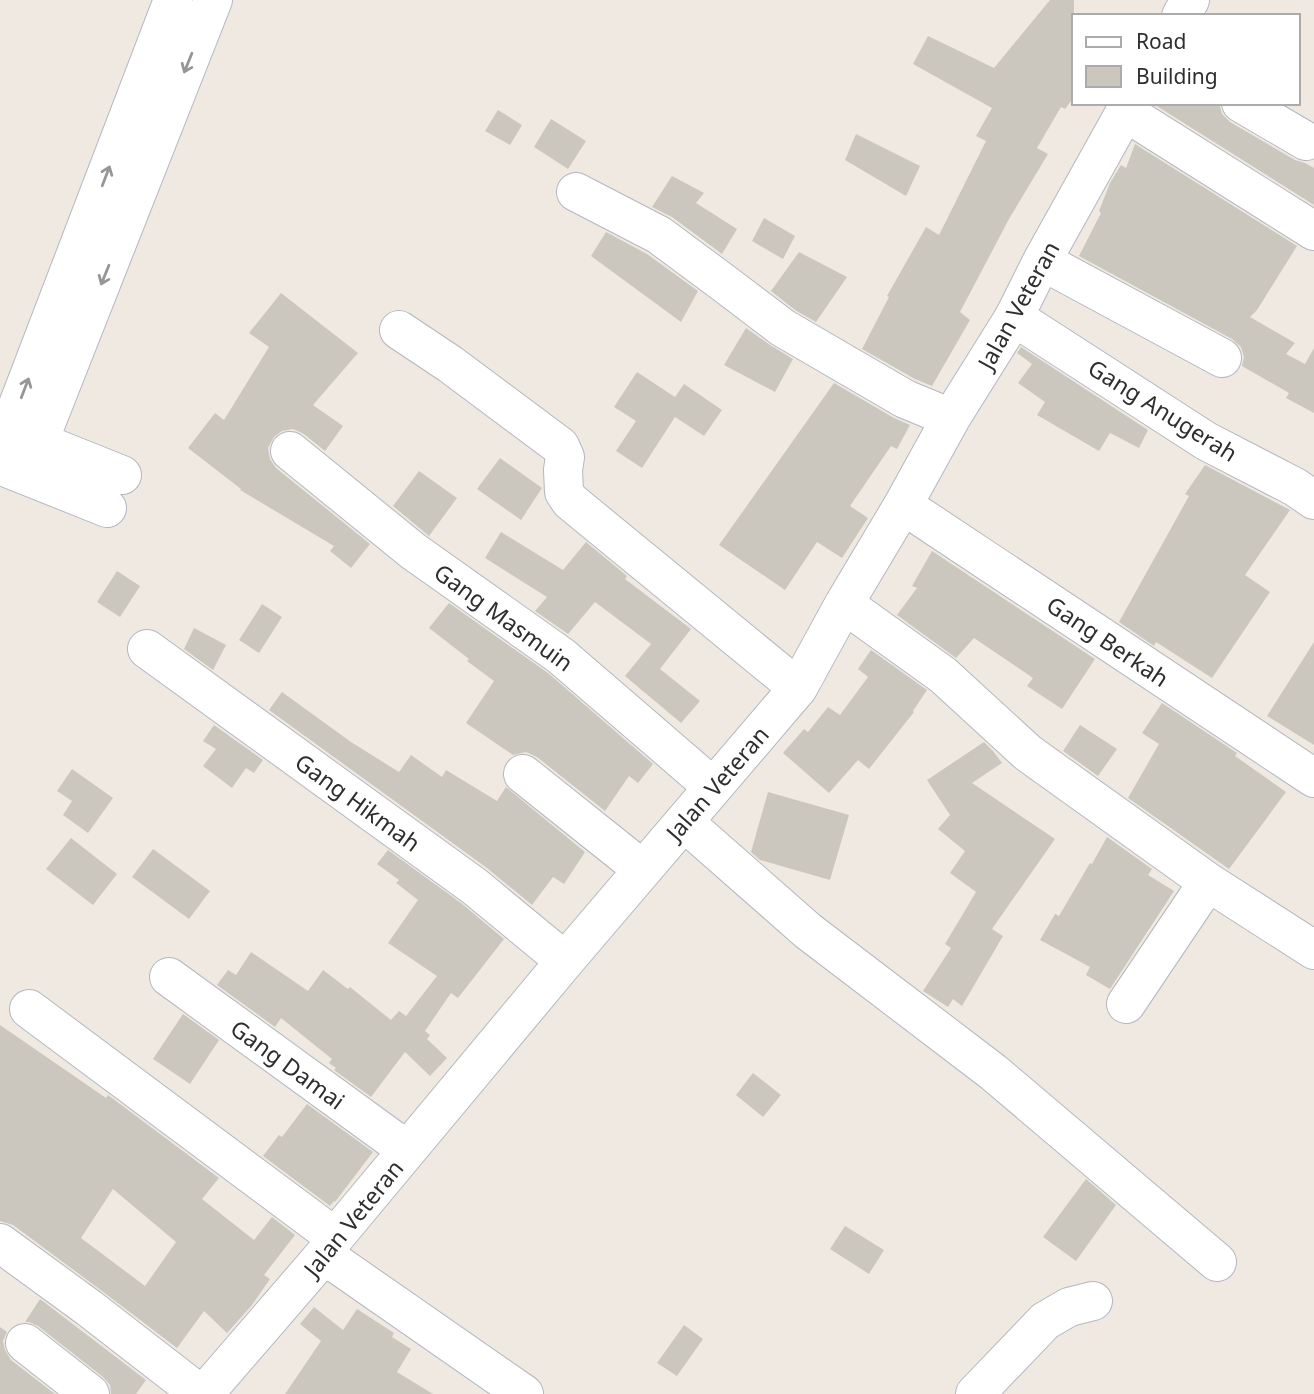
<svg xmlns="http://www.w3.org/2000/svg" width="1314" height="1394" font-family="'Noto Sans',sans-serif">
	<style>
		.building { fill: #cbc7bf; fill-rule: evenodd }
		.lines { fill: none; stroke-linecap: round; stroke-linejoin: round }
		.minor-casing { stroke: #b4b7c1; stroke-width: 40 }
		.minor { stroke: #fff; stroke-width: 38 }
		.oneway { stroke: #969696 }
		.labels { text-anchor: middle; dominant-baseline: central; stroke-width: 6; stroke-linejoin: round; paint-order: stroke }
		.street-label { font-size: 23px; fill: #2e2e2e; stroke: #fff }
	</style>
	<rect width="100%" height="100%" fill="#efe9e1"/>
	<path class="building" d="M1050 0H1074V97L1065 109 1061 107 1037 148 1048 154 1009 219 960 312 970 320 932 386 915 379 862 349 889 297 887 296 926 227 939 235 986 141 976 136 992 108 913 64 928 36 994 68Z
		M1152 103H1219L1222 114 1230 122 1295 160 1305 163 1314 168V205Z
		M498 110 522 125 510 145 485 131Z
		M551 119 586 141 568 169 534 147Z
		M856 134 920 166 906 196 845 160Z
		M1135 144 1297 246 1257 310 1250 317 1295 343 1286 354 1305 364 1314 348V413L1286 398 1289 393 1242 366 1244 357 1241 347 1232 339 1079 256 1101 213 1099 211 1110 183 1121 165 1126 168Z
		M672 176 704 193 696 203 737 229 722 254 672 217 652 207Z
		M764 218 795 236 783 259 752 241Z
		M606 232 647 254 698 291 681 322 591 256Z
		M799 252 847 277 816 322 795 310 771 291Z
		M281 293 358 353 313 405 343 426 325 451 304 434 293 429 282 431 274 437 268 448 270 459 276 468 370 544 351 568 330 551 334 546 240 490 241 489 188 448 215 413 224 420 269 347 249 333Z
		M746 328 770 345 793 359 775 392 724 365Z
		M1021 347 1148 430 1139 448 1110 433 1099 451 1037 415 1045 402 1018 383 1032 364 1017 353Z
		M637 372 675 397 684 384 722 410 704 436 675 417 642 468 616 451 636 421 614 407Z
		M834 383 894 418 910 425 897 449 891 446 850 506 868 518 842 558 817 542 785 590 719 545Z
		M500 458 542 488 521 520 477 489Z
		M1205 465 1290 510 1245 575 1270 592 1212 678 1156 642 1154 646 1119 622 1189 496 1185 494Z
		M419 471 457 498 429 536 393 506Z
		M501 532 563 570 586 542 627 576 625 579 691 629 660 669 700 701 681 723 625 676 651 644 595 602 568 634 535 611 547 597 485 558Z
		M932 551 1095 659 1062 709 1027 686 1033 678 974 638 956 658 897 615 917 588 912 586Z
		M117 571 140 586 120 617 97 602Z
		M449 603 548 673 653 764 638 783 629 776 605 811 537 757 526 752 513 755 466 723 494 681 467 661 469 659 429 628Z
		M262 604 282 617 259 653 239 640Z
		M194 628 226 645 213 670 184 649Z
		M1314 642V745L1267 716Z
		M871 650 927 690 913 711 914 712 869 769 858 760 829 793 783 753 804 729 808 732 828 707 840 715 868 677 858 669Z
		M282 692 351 742 399 772 411 755 442 777 446 770 497 801 506 787 585 852 564 884 553 877 532 905 487 868 269 710Z
		M1162 703 1237 753 1235 756 1286 792 1229 869 1128 798 1159 744 1142 733Z
		M214 725 263 760 254 773 246 768 232 788 203 766 216 749 203 741Z
		M1080 725 1117 749 1098 776 1063 751Z
		M984 742 993 751 1002 763 972 783 1055 839 992 929 1003 936 962 1006 953 999 948 1007 923 991 951 948 945 944 976 892 950 873 965 851 938 829 950 815 927 780Z
		M72 769 113 798 88 833 63 815 72 801 57 791Z
		M768 792 849 815 830 880 760 860 751 852Z
		M1107 837 1152 869 1148 875 1174 891 1110 989 1086 975 1090 967 1040 940 1055 914 1059 916 1090 863 1092 864Z
		M71 838 117 874 93 905 46 869Z
		M153 849 210 891 189 919 132 877Z
		M388 850 461 903 504 939 458 998 451 993 425 1031 430 1035 427 1039 447 1058 430 1076 405 1052 371 1097 334 1070 336 1068 329 1063 332 1059 281 1018 275 1027 217 985 228 970 236 975 251 952 308 991 323 970 348 989 350 987 391 1020 399 1011 406 1016 437 976 388 943 418 900 396 883 399 880 377 864Z
		M183 1014 219 1040 190 1084 153 1059Z
		M0 1025 106 1098 108 1095 219 1178 202 1199 254 1240 272 1217 295 1235 264 1275 270 1279 252 1305 227 1333 204 1311 177 1348 102 1291 13 1225 0 1221ZM113 1189 176 1242 145 1286 81 1238Z
		M753 1073 781 1095 763 1117 736 1095Z
		M307 1104 373 1152 335 1202 334 1201 330 1206 263 1156 279 1135 282 1137Z
		M1086 1179 1116 1205 1076 1261 1043 1237Z
		M845 1226 884 1250 869 1274 830 1249Z
		M40 1299 146 1380 136 1394H111L110 1385 103 1377 38 1326 29 1322H25Z
		M314 1307 343 1330 357 1309 394 1333 392 1337 411 1349 397 1372 433 1394H285L321 1341 300 1324Z
		M684 1325 703 1339 677 1376 657 1363Z
		M0 1327 7 1332 3 1341 5 1350 11 1360 55 1394H0Z"/>
	<g class="lines">
		<defs>
			<path id="minor" d="M1181 16 1190 0
				M1241 103 1306 141
				M1125 112 1314 231
				M576 192 659 235 725 284 783 328 905 399 951 418
				M1042 261 1222 358
				M1014 317 1206 441 1295 487 1314 500
				M399 330 450 364 560 446 565 457 563 470 564 492 570 501 798 688
				M17 433 122 475
				M290 451 413 551 561 656 713 787
				M0 452 173 0
				M2 466 107 508
				M26 474 213 0
				M903 505 1314 778
				M844 604 943 675 1028 753 1208 882 1314 950
				M147 649 474 886 565 961
				M523 774 642 869
				M684 822 808 931 993 1072 1217 1262
				M169 977 407 1150
				M1126 1004 1208 882
				M29 1009 335 1237
				M0 1243 89 1308 200 1394
				M324 1255 524 1394
				M25 1343 90 1394
				M204 1394 324 1255 335 1237 565 961 798 688 844 604 903 505 951 418 1014 317 1042 261 1130 103
				M975 1394 1045 1321 1069 1307 1093 1301"/>
		</defs>
		<use href="#minor" class="minor-casing"/>
		<use href="#minor" class="minor"/>
	</g>
	<defs><path id="oneway-shaft" d="M-6 0H5M1.5-3L5.5 0L1.5 3" fill="none" stroke-width="1.6" stroke-linecap="round" stroke-linejoin="round" transform="scale(1.75)"/></defs>
	<g class="oneway">
		<use href="#oneway-shaft" transform="translate(188 63) rotate(112)"/>
		<use href="#oneway-shaft" transform="translate(106 176) rotate(-69)"/>
		<use href="#oneway-shaft" transform="translate(105 275) rotate(112)"/>
		<use href="#oneway-shaft" transform="translate(25 388) rotate(-69)"/>
	</g>
	<g class="labels">
		<g class="street-label">
			<text transform="translate(1018 305) rotate(-61)">Jalan Veteran</text>
			<text transform="translate(1163 410) rotate(32)">Gang Anugerah</text>
			<text transform="translate(504 617) rotate(36)">Gang Masmuin</text>
			<text transform="translate(1108 641) rotate(34)">Gang Berkah</text>
			<text transform="translate(717 783) rotate(-49)">Jalan Veteran</text>
			<text transform="translate(358 802) rotate(36)">Gang Hikmah</text>
			<text transform="translate(288 1064) rotate(36)">Gang Damai</text>
			<text transform="translate(353 1218) rotate(-51)">Jalan Veteran</text>
		</g>
	</g>
	<rect x="1072" y="14" width="228" height="91" fill="#ffffff" stroke="#ababab" stroke-width="2"/>
	<rect x="1086" y="37" width="35" height="10" fill="#ffffff" stroke="#ababab" stroke-width="2"/>
	<text x="1136" y="49" font-size="21" fill="#2e2e2e">Road</text>
	<rect x="1086" y="66" width="35" height="21" fill="#cbc7bf" stroke="#ababab" stroke-width="2"/>
	<text x="1136" y="84" font-size="21" fill="#2e2e2e">Building</text>
</svg>
